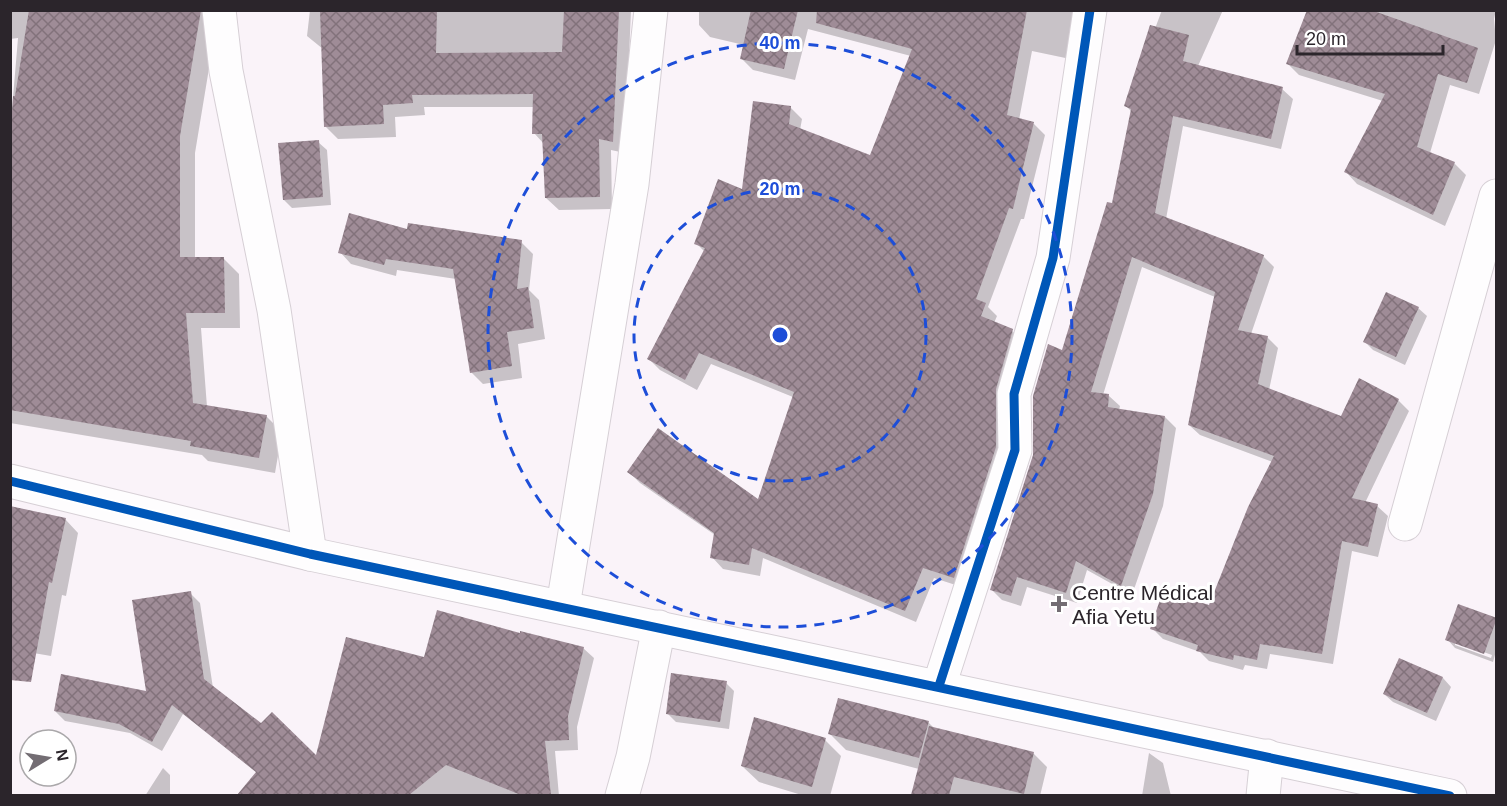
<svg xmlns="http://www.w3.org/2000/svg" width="1507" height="806" font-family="Helvetica,sans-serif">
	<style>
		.shadow { fill: #0003; fill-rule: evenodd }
		.building { fill: url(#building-cross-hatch) }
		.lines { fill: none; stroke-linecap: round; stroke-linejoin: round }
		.minor-casing { stroke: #d6cfd5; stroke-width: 35 }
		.tertiary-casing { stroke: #d6cfd5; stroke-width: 35 }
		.minor { stroke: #fefdfe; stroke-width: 33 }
		.tertiary { stroke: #fefdfe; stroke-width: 33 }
		.cycleway-casing { stroke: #fff; stroke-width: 13 }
		.cycleway { stroke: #0057b8; stroke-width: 9 }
		.ring { fill: none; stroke: #1d4ed8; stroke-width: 3; stroke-dasharray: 10 8 }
		.poi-dot { fill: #736d73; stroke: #fff; stroke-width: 2 }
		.labels { text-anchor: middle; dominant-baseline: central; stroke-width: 6; stroke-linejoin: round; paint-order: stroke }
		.poi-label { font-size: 21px; fill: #2b252b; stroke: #fff; text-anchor: start }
		.centre { fill: #1d4ed8; stroke: #fff; stroke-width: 3 }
		.ring-label { font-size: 18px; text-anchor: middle; font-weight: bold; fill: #1d4ed8; stroke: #fff; stroke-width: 6; stroke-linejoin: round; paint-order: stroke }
	</style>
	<defs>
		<pattern id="building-cross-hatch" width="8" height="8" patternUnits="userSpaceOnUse" patternTransform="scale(1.5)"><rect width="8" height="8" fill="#9f8c97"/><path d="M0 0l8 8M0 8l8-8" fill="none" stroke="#82727b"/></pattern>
	</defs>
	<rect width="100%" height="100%" fill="#faf3f9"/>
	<path class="shadow" d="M10 10H208L217 20 195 153V258H223L239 274 240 328H201L207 407 266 416 282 432 275 473 208 461 202 455 10 423V133L18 38 10 39Z
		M310 10H631L625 153 611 150 612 209 559 210 546 198 544 144 534 133V107H424L425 115 395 117 396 137 338 139 325 126 323 49 307 36Z
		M699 10H1081L1075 60 1032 51 1019 120 1034 124 1045 135 1024 219H1021L988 307 997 316 994 323 1012 331 1024 342 1007 459 965 588 934 578 916 622 763 558 760 576 723 569 712 557 715 535 640 483 629 472 759 501 793 397 711 364 697 390 660 370 649 359 705 252 696 243 743 191 790 107 802 119 800 130 870 157 911 56 808 29 795 80 753 70 741 58 744 45 710 37 699 25Z
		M1162 10H1223L1198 66 1282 89 1293 99 1281 149 1183 126 1166 219 1263 256 1274 267 1251 334 1267 337 1278 348 1269 390 1342 418 1398 400 1409 411 1365 503 1377 506 1388 516 1378 557 1352 551 1333 664 1270 654 1267 669 1245 665 1243 670 1209 661 1200 652 1163 639 1152 628 1210 607 1273 462 1200 435 1189 425 1215 297 1142 267 1103 395 1109 396 1120 406 1119 410 1165 417 1176 428 1163 506 1132 595 1087 570 1077 603 1027 587 1021 606 1002 600 991 589 1034 456 1063 352 1114 205 1132 112 1126 106Z
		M1309 10H1496L1494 19 1496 40 1479 94 1450 85 1430 153 1454 163 1466 175 1445 226 1357 184 1346 172 1383 101 1299 75 1288 64Z
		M318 142 327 150 331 205 292 208 284 200Z
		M408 231 521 242 533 254 529 290 539 300 545 339 518 344 522 378 483 384 471 372 456 279 397 270 396 276 351 264 340 252Z
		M1418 308 1427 316 1405 365 1373 350 1365 342Z
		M65 519 78 533 66 596 62 595 51 656 10 649Z
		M190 593 200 603 213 688 261 725 316 758 425 658 521 635 583 648 594 658 577 727 578 750 555 751 559 796H239L257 773 183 714 162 751 130 733 65 721 55 711 148 692Z
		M1459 606 1496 619V651L1493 662 1455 648 1447 639ZM1455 642 1492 655 1491 658 1455 645Z
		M1399 660 1443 678 1451 687 1436 721 1393 702 1384 694Z
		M726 683 734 691 729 729 676 722 667 713Z
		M928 722 935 729 1034 754 1047 767 1040 796H912L919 769 846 750 830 734Z
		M825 740 841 756 830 796H805L759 782 742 766Z
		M1149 753 1163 763 1171 796H1142Z
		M163 768 170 775V796H145Z"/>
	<path class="building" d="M29 10H201L180 136V257H224L225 313H186L193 403 267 415 259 458 190 446 191 441 10 410V141L13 96H15Z
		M320 10H437L436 53 562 52 564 10H619L613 142 599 139 600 197 545 198 542 134H532L533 94 412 95 413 103 383 105 384 124 324 127Z
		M751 10H798L784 69 740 59Z
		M817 10H1027L1007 115 1034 122 1013 209 1009 208 976 299 986 303 981 316 1013 329 996 389V447L954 578 923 568 905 611 752 548 749 565 710 558 714 533 627 472 658 428 758 499 794 392 699 353 685 380 647 359 705 248 694 244 718 179 742 189 753 101 791 106 789 124 870 155 912 49 816 23Z
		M1307 10H1371L1478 48 1467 83 1438 74 1417 147 1455 162 1433 215 1344 172 1385 94 1286 64Z
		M1150 25 1189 35 1183 61 1283 87 1271 139 1173 116 1155 213 1264 255 1238 330 1268 336 1258 384 1341 416 1359 378 1399 399 1352 498 1378 504 1368 547 1342 541 1322 654 1260 644 1257 660 1234 655 1233 660 1196 651 1198 645 1150 629 1163 591 1209 605 1248 507 1274 456 1188 425 1215 292 1132 257 1091 392 1109 394 1108 407 1165 416 1153 494 1121 586 1076 561 1066 593 1017 577 1011 596 990 590 1033 455V396L1048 344 1062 350 1107 202 1112 203 1131 109 1124 106Z
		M319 140 323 197 283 200 278 143Z
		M349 213 407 229 408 223 522 240 517 289 528 287 534 328 507 332 512 366 470 373 453 269 386 259 384 265 338 253Z
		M1386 292 1419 307 1396 357 1363 342Z
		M10 506 66 518 52 583 49 582 31 682 10 680Z
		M191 591 204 679 261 723 272 712 316 755 346 637 424 657 437 610 520 633V631L584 647 568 716 569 740 545 741 551 795H521L446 765 409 795H237L256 772 172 705 152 742 119 724 54 711 61 674 146 691 132 600Z
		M1458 604 1497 618 1484 654 1445 640Z
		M1399 658 1443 677 1427 713 1383 694Z
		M671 673 727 681 720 722 666 714Z
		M838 698 929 721 919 758 828 734Z
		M754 717 826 738 812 787 741 766Z
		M929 726 1034 752 1024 794 954 777 949 795H911Z"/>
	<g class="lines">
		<defs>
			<path id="minor" d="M219 10 226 71 274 310 310 554
				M1405 524 1496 196
				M563 606 632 184 651 10
				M939 686 1015 450 1014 394 1053 258 1090 10
				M622 796 633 757 659 627
				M1263 796 1267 756"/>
			<path id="tertiary" d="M10 481 310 554 1450 796"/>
		</defs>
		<use href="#minor" class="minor-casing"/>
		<use href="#tertiary" class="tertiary-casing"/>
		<use href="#minor" class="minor"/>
		<use href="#tertiary" class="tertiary"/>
		<defs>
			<path id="cycleway" d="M10 481 310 554 1450 796
				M939 686 1015 450 1014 394 1053 258 1090 10"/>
		</defs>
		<use href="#cycleway" class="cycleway-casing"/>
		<use href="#cycleway" class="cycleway"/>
	</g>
	<g class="ring">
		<circle cx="780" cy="335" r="146"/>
		<circle cx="780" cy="335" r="292"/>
	</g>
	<path class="poi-dot" d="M1056 595h6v6h6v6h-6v6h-6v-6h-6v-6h6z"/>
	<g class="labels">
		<g class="poi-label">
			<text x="1072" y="592">Centre Médical<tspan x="1072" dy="24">Afia Yetu</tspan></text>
		</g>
	</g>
	<circle cx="780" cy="335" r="9" class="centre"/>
	<g class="ring-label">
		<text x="780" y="49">40 m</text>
		<text x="780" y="195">20 m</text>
	</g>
	<rect width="1507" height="806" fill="none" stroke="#2b252b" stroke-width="24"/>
	<g transform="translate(48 758) rotate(79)"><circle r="28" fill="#ffffff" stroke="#aaa8aa" stroke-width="1.5"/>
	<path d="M0-4.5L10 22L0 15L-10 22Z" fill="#736d73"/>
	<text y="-9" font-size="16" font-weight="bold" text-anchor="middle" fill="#2b252b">N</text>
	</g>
	<path d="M1297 45v9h146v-9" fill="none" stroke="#2b252b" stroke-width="3"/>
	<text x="1306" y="45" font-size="18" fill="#2b252b" stroke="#ffffff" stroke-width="4.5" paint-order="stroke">20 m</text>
</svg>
